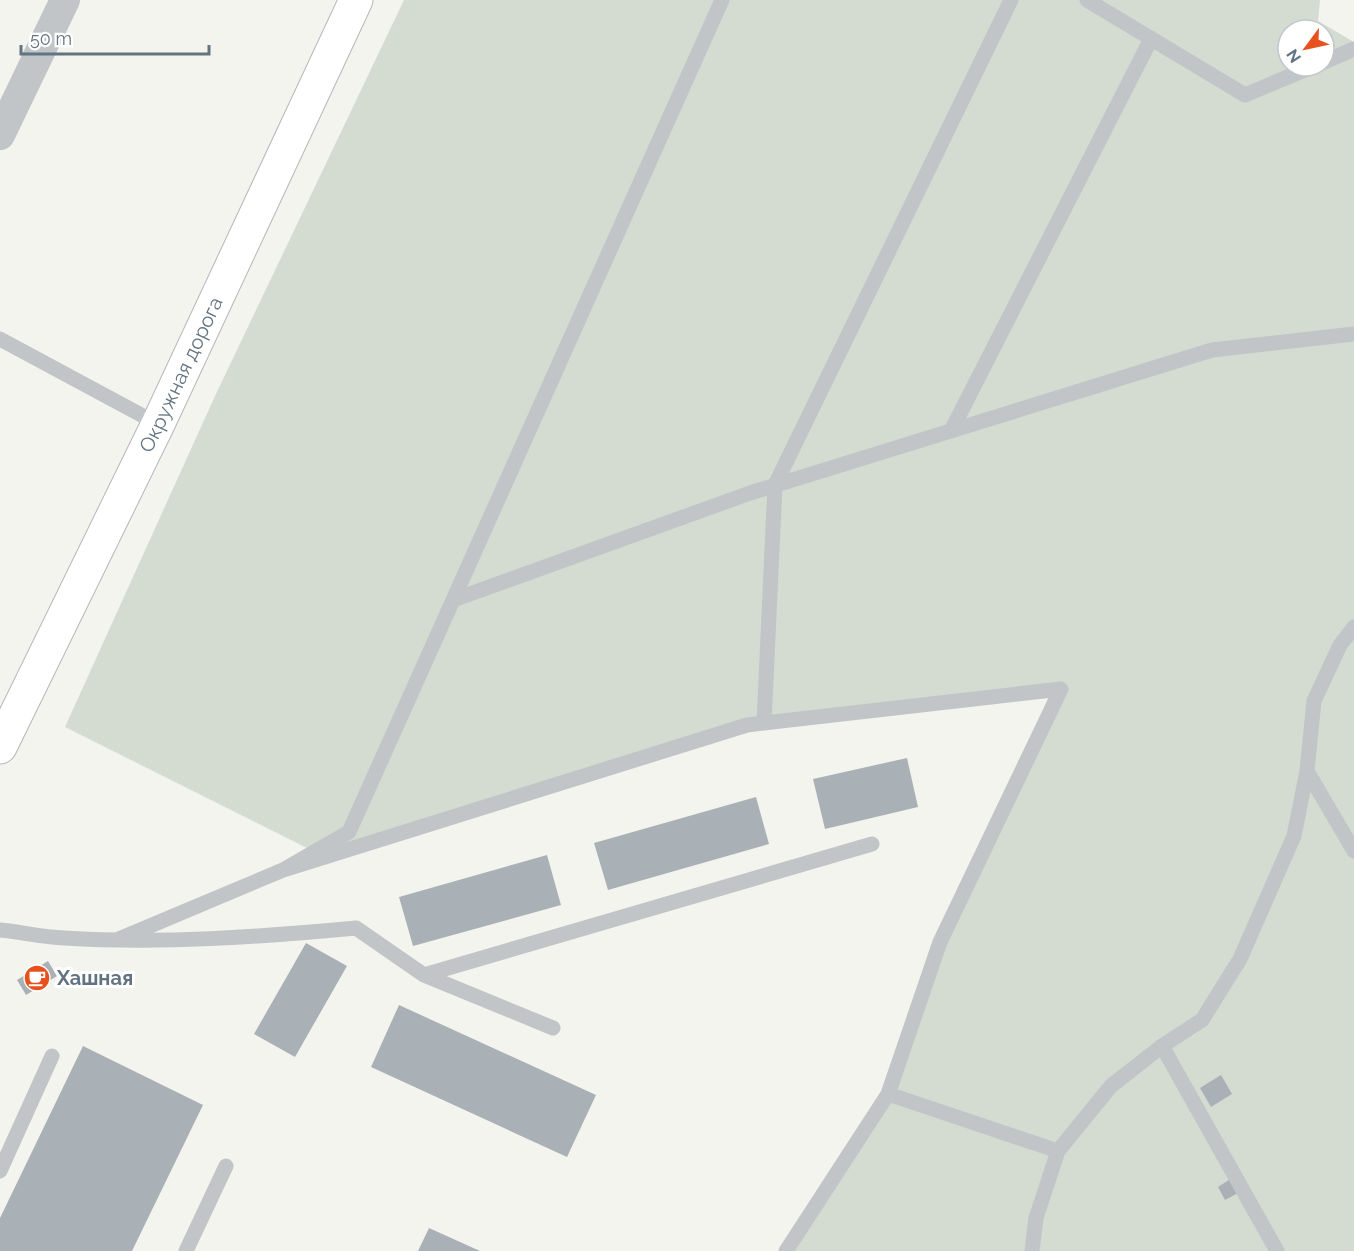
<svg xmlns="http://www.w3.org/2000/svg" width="1354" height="1251" font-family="Raleway,sans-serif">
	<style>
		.green { fill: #d4dbd1; fill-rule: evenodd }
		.building { fill: #a9b1b6 }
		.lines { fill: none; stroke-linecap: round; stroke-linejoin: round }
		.trunk-casing { stroke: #b4b7ba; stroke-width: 35 }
		.service { stroke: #c1c5c8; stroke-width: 15 }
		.minor { stroke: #c1c5c8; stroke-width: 30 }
		.trunk { stroke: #fff; stroke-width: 33 }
		.labels { text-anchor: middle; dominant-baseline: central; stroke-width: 6; stroke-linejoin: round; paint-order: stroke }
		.street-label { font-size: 20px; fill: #627381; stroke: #fff }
		.poi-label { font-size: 20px; font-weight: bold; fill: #627381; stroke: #fff; text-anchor: start }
	</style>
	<rect width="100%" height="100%" fill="#f4f4ef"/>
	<path class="green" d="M404 0H1320L1318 21 1354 42V1251H786L888 1094 940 942 1060 690 747 725 325 857 65 727 215 396ZM1288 30H1324V66H1288Z"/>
	<path class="building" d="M907 758 918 807 825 829 813 779Z
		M756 797 769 844 608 890 594 843Z
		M547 855 561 905 413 946 399 897Z
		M306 943 347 966 295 1057 254 1034Z
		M48 961 57 976 26 995 17 980Z
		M399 1005 596 1095 567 1157 371 1067Z
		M83 1046 203 1105 132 1251H0V1218Z
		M1221 1075 1232 1094 1211 1107 1200 1088Z
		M1232 1178 1240 1192 1225 1200 1218 1187Z
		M429 1228 480 1251H418Z"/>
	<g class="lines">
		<defs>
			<g id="trunk">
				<path id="s1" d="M0 747 158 424 356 0"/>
			</g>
		</defs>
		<use href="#trunk" class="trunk-casing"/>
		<path class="service" d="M1087 0 1245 95 1314 66
			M1324 62 1354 49
			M0 339 158 424
			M951 431 1151 39
			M453 600 750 493 1212 350 1354 334
			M764 723 775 485 1011 0
			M1307 771 1354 851
			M283 870 747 725 1061 689 940 942 888 1094 786 1251
			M0 930C21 932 42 937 64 938 161 944 260 937 356 928L424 975 553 1028
			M119 939 283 870 349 832 722 0
			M424 975 872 844
			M1162 1046 1277 1251
			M888 1094 1058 1151
			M0 1171 52 1056
			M186 1251 226 1166
			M1032 1251 1036 1218 1058 1151 1111 1086 1162 1046 1202 1020 1240 959 1294 836 1307 771 1314 701 1340 645 1354 627"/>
		<path class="minor" d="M0 135 65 0"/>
		<use href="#trunk" class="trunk"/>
	</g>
	<defs>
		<symbol id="cafe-disc" viewBox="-11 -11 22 22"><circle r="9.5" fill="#e6511d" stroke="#fff"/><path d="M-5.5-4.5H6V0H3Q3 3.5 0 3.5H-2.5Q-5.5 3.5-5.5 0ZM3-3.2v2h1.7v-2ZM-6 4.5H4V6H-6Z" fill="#fff"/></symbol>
	</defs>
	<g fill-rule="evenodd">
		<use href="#cafe-disc" x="22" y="963" width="30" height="30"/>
	</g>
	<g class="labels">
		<g class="street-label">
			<text stroke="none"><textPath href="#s1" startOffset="414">Окружная дорога</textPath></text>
		</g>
		<g class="poi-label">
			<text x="57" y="978">Хашная</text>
		</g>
	</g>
	<g transform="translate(1306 48) rotate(237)"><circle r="28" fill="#ffffff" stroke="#c0c7cd" stroke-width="1.5"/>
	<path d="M0-4.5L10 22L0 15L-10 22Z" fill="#e6511d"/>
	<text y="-9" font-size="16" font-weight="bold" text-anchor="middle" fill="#627381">N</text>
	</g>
	<path d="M21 45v9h188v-9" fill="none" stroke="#627381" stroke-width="3"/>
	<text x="30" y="45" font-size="18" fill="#627381" stroke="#ffffff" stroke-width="4.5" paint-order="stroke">50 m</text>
</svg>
